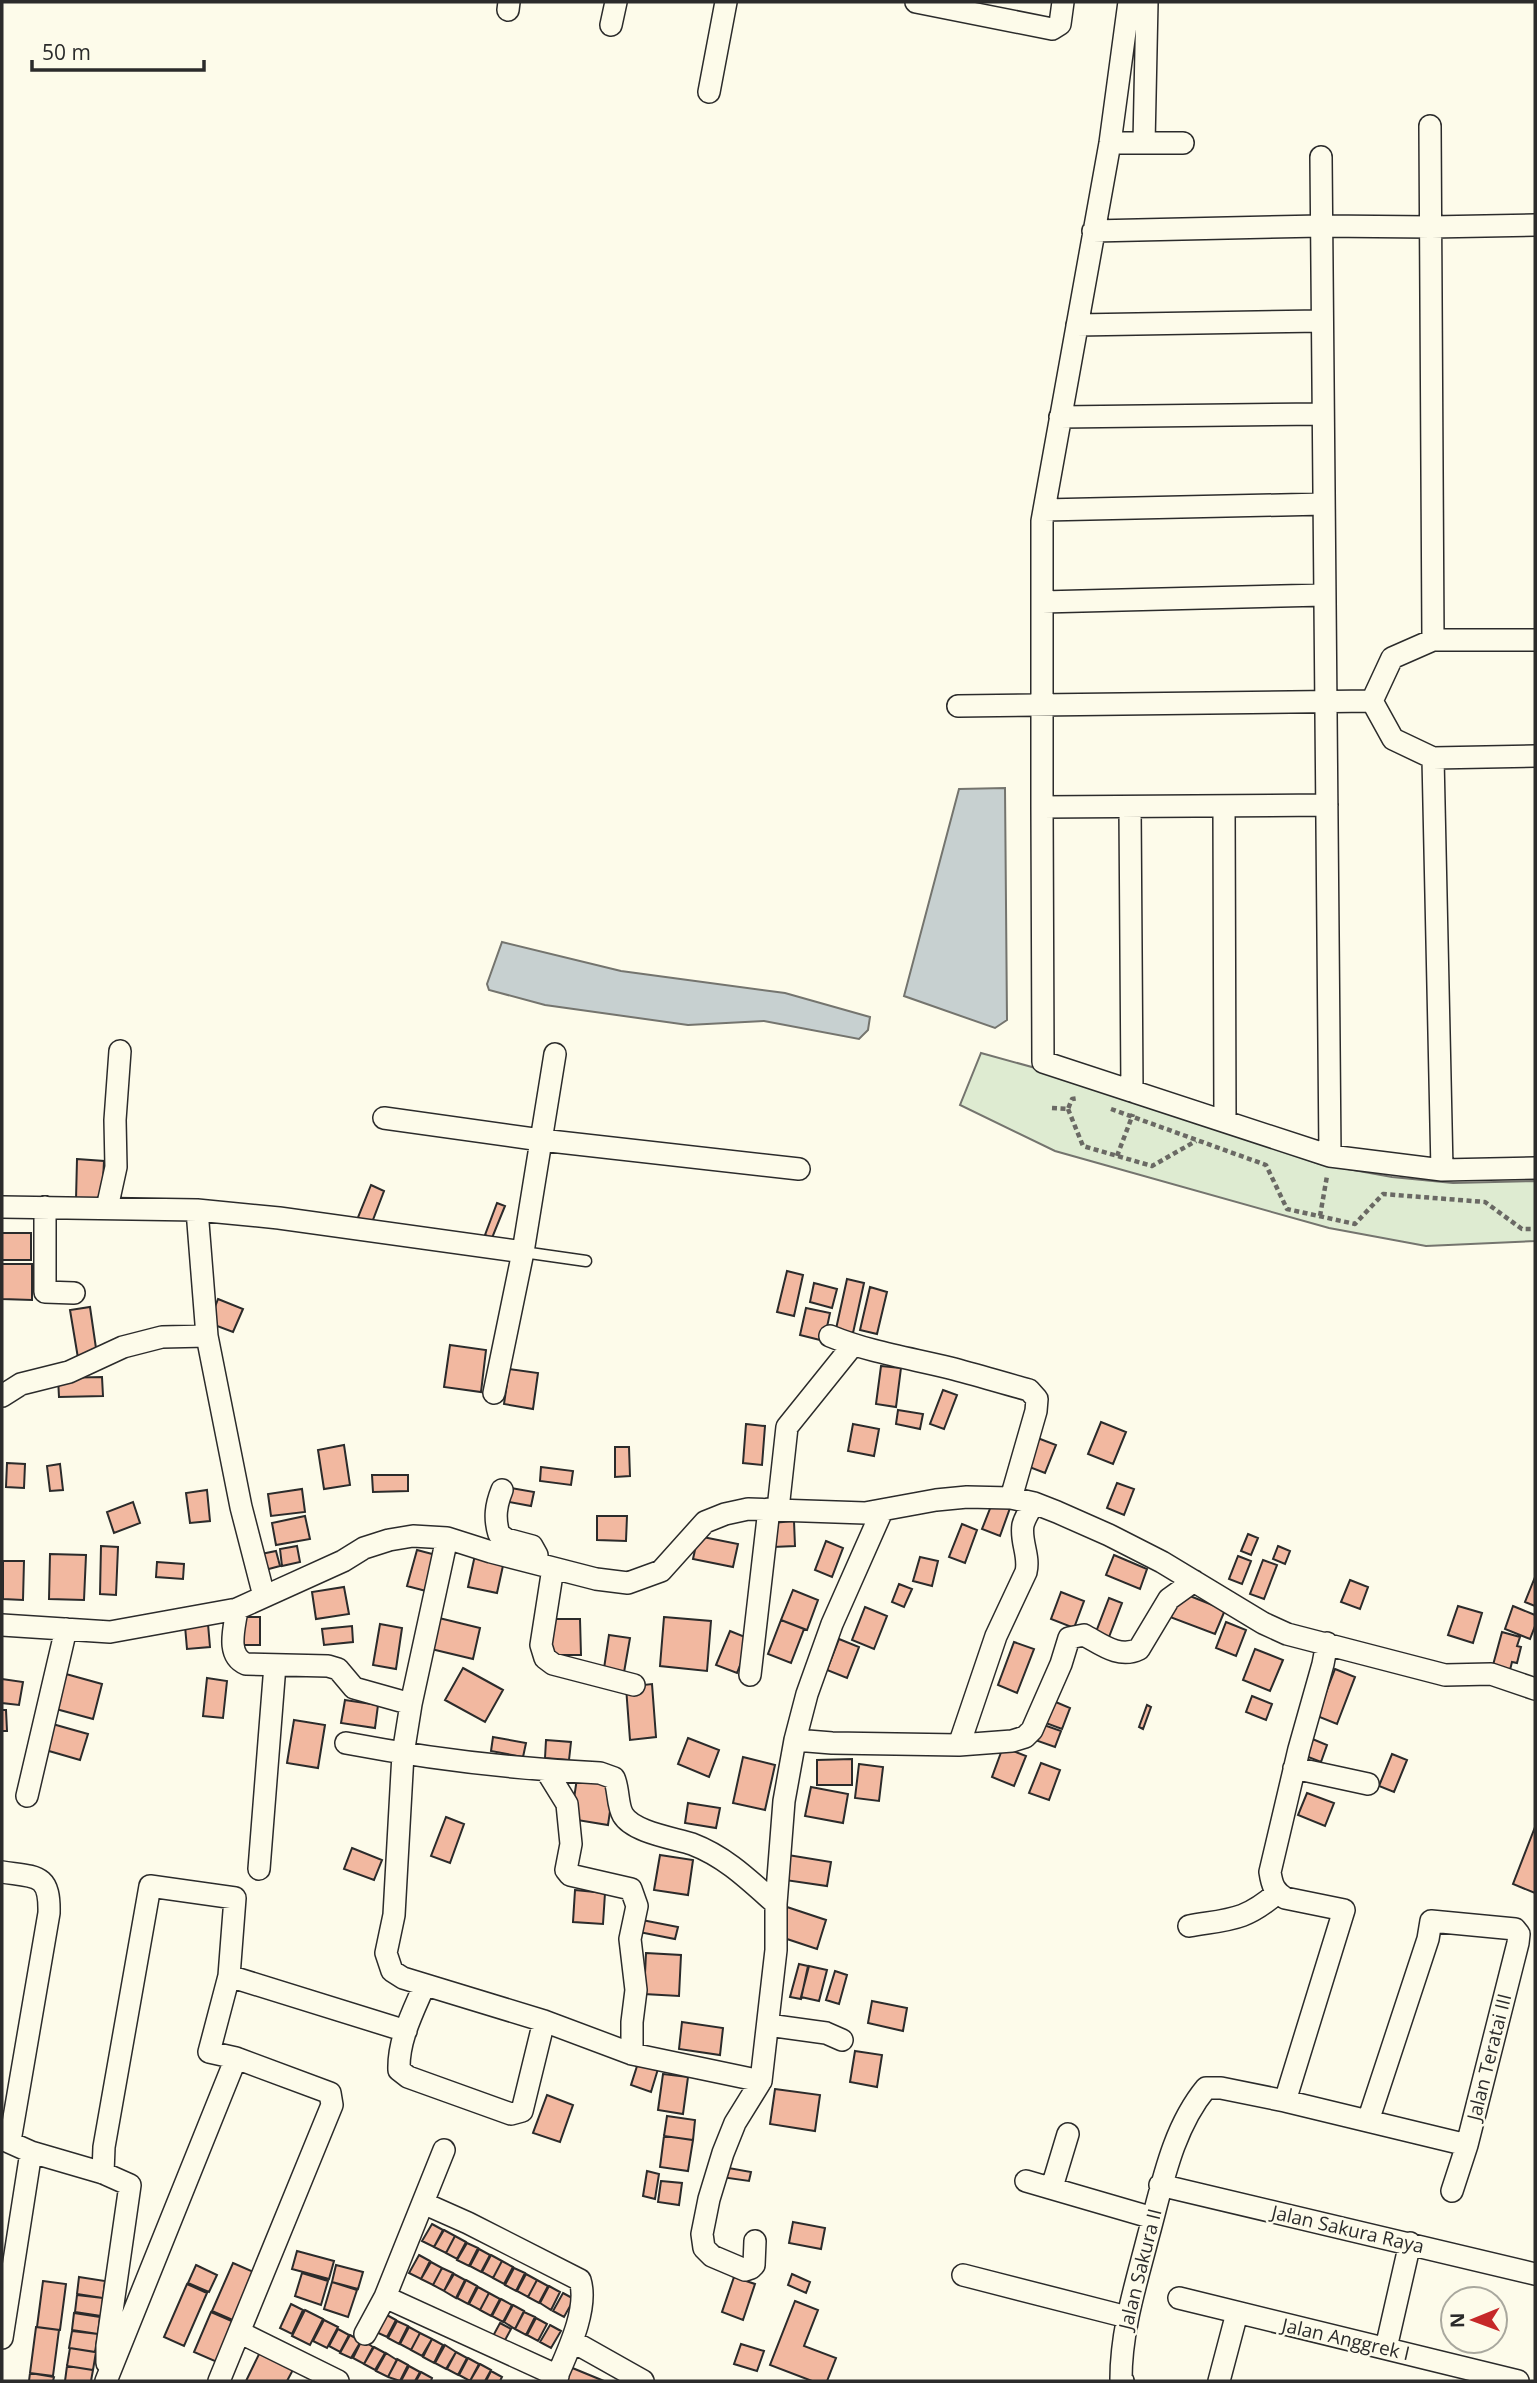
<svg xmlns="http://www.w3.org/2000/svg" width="1537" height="2383" font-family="'Open Sans',sans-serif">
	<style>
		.green { fill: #deebd1; stroke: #74746e; stroke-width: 2 }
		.water { fill: #c7d0d0; stroke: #74746e; stroke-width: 2 }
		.building { fill: #f2b8a0; stroke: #2b2b2b; stroke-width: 2 }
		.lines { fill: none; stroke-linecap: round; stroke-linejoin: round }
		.service-casing { stroke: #2b2b2b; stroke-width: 13 }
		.minor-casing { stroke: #2b2b2b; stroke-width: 24 }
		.path { stroke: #6a6964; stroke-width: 4.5; stroke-dasharray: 5 3.5; stroke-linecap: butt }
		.service { stroke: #fdfbea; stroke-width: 10 }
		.minor { stroke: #fdfbea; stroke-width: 21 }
		.labels { text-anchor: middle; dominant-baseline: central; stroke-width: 5; stroke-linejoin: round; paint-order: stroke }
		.street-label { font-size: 19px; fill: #2b2b2b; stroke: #fdfbea }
	</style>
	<rect width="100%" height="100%" fill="#fdfbea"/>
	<path class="green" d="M981 1053 1050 1072 1320 1164 1392 1177 1453 1183 1535 1181V1241L1426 1246 1329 1228 1055 1151 960 1105Z"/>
	<path class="water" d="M1005 788 1007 1020 995 1028 904 996 959 789Z
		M502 942 621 971 785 993 870 1017 868 1030 859 1039 764 1021 688 1025 545 1005 489 990 487 984Z"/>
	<path class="building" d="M77 1159 104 1161 102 1201 76 1200Z
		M371 1185 384 1191 371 1225 357 1220Z
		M497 1203 505 1206 492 1238 485 1235Z
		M2 1233H31V1260H2Z
		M2 1264H32V1300L2 1299Z
		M787 1271 803 1275 794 1316 777 1312Z
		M847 1279 864 1283 853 1333 836 1329Z
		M814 1283 837 1289 832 1308 810 1302Z
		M870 1287 887 1292 877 1334 860 1330Z
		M218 1299 243 1309 233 1332 209 1323Z
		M90 1307 97 1355 78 1358 70 1310Z
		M806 1308 830 1313 824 1341 800 1335Z
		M450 1345 486 1350 481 1392 444 1387Z
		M881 1366 901 1368 896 1407 876 1404Z
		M509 1369 538 1373 533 1409 504 1404Z
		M102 1377 103 1396 59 1397 58 1378Z
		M943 1390 957 1395 944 1429 930 1424Z
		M898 1410 923 1414 920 1429 896 1424Z
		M1101 1422 1126 1432 1113 1464 1088 1454Z
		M746 1424 765 1426 762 1465 743 1463Z
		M853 1424 879 1429 874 1456 848 1451Z
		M1035 1437 1056 1445 1045 1473 1024 1465Z
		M344 1445 350 1485 324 1489 318 1450Z
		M615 1447H629L630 1476 615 1477Z
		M7 1463 25 1464 24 1488 6 1487Z
		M60 1464 63 1490 50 1491 47 1466Z
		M541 1467 573 1471 571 1485 540 1481Z
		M372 1475H408V1491L373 1492Z
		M1117 1483 1134 1489 1124 1515 1107 1508Z
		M511 1488 534 1492 531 1506 509 1502Z
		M302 1489 305 1512 271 1516 268 1494Z
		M207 1490 210 1521 190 1523 186 1493Z
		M993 1501 1010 1508 1000 1536 982 1529Z
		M133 1502 140 1523 114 1533 107 1512Z
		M305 1516 310 1539 276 1545 272 1523Z
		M597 1516H627L626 1541 597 1540Z
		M794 1521 795 1546 773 1547 772 1523Z
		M962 1524 977 1530 965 1563 949 1557Z
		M1248 1534 1258 1538 1251 1555 1241 1551Z
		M698 1536 738 1544 733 1567 693 1559Z
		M826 1541 843 1548 832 1577 815 1570Z
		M101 1546 118 1547 116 1595 100 1594Z
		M297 1546 300 1562 282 1566 280 1549Z
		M1278 1546 1290 1551 1285 1564 1273 1559Z
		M417 1550 436 1555 426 1591 407 1586Z
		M276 1551 280 1566 265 1570 261 1554Z
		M50 1554 86 1555 84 1600 49 1599Z
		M475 1555 504 1561 497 1593 468 1587Z
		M1114 1555 1147 1569 1140 1589 1106 1575Z
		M1238 1556 1251 1561 1242 1584 1229 1579Z
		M920 1557 938 1561 932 1586 913 1581Z
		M1263 1560 1277 1565 1264 1599 1250 1594Z
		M3 1561H24L23 1600 3 1599Z
		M157 1562 184 1564 183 1579 156 1577Z
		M1535 1577V1606L1525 1602Z
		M1350 1580 1368 1587 1360 1609 1341 1602Z
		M899 1584 912 1589 904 1607 892 1602Z
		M344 1587 349 1614 316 1619 312 1592Z
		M793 1590 818 1600 807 1630 781 1620Z
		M1061 1592 1084 1601 1074 1628 1051 1619Z
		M1180 1592 1225 1610 1215 1634 1170 1617Z
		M1109 1598 1122 1603 1109 1637 1096 1632Z
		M1458 1606 1482 1613 1473 1643 1448 1635Z
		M1513 1606 1535 1615V1626L1530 1639 1505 1629Z
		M865 1607 887 1616 874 1649 852 1640Z
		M237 1617H260V1645H237Z
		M435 1617 480 1628 473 1659 427 1648Z
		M664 1617 711 1621 707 1671 660 1666Z
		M551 1619H580L581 1655H551Z
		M781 1620 804 1629 791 1663 768 1654Z
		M1226 1622 1246 1630 1236 1656 1216 1648Z
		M208 1624 210 1647 187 1649 185 1626Z
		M380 1624 402 1628 396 1669 373 1665Z
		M352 1626 353 1642 324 1645 322 1629Z
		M730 1631 750 1639 737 1673 716 1665Z
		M1502 1632 1520 1637 1517 1646 1521 1647 1517 1663 1512 1662 1510 1670 1493 1665Z
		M609 1635 630 1638 623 1678 603 1675Z
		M839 1639 859 1647 847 1678 827 1670Z
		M1014 1642 1034 1649 1017 1693 998 1685Z
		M1255 1649 1283 1660 1270 1691 1243 1680Z
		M463 1668 503 1690 485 1722 445 1700Z
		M1335 1669 1355 1677 1337 1724 1317 1716Z
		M66 1674 102 1684 93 1719 56 1709Z
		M207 1678 227 1681 223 1718 203 1716Z
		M2 1679 23 1682 19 1705 2 1703Z
		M652 1684 656 1737 630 1740 626 1687Z
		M1252 1696 1272 1704 1266 1720 1246 1712Z
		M345 1700 378 1705 375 1728 341 1723Z
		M1051 1700 1070 1708 1062 1729 1043 1722Z
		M1147 1705 1151 1707 1143 1729 1139 1727Z
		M2 1710H6L7 1731H2Z
		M294 1720 325 1725 318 1768 287 1763Z
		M49 1723 88 1734 80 1760 42 1749Z
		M1041 1724 1061 1731 1055 1747 1035 1740Z
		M493 1737 526 1743 523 1757 491 1751Z
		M688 1738 719 1750 709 1777 678 1764Z
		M1310 1738 1327 1745 1321 1762 1303 1755Z
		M546 1740 571 1742 569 1760 545 1758Z
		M1003 1747 1026 1756 1014 1786 992 1777Z
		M1392 1754 1407 1760 1394 1792 1379 1786Z
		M743 1757 775 1765 765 1810 733 1803Z
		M852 1759V1785H817V1760Z
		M1041 1763 1060 1770 1049 1800 1029 1793Z
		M859 1764 883 1767 879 1801 855 1798Z
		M577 1778 614 1784 608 1825 571 1819Z
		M811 1787 848 1794 843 1823 805 1816Z
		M1307 1793 1334 1803 1325 1826 1298 1815Z
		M688 1803 720 1808 716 1828 685 1823Z
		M446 1817 464 1824 450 1863 431 1856Z
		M1535 1827V1893L1513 1884Z
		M352 1848 382 1860 374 1880 344 1869Z
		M660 1855 693 1860 688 1895 654 1890Z
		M788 1855 831 1862 827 1886 785 1880Z
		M575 1890 605 1893 603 1924 573 1922Z
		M787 1907 826 1920 817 1949 778 1936Z
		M642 1920 678 1927 675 1939 639 1932Z
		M646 1953 681 1955 679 1996 644 1994Z
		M799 1964 808 1966 801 1999 790 1997Z
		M809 1966 827 1970 819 2001 801 1997Z
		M835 1971 847 1975 839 2004 826 2000Z
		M872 2001 907 2008 903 2031 868 2023Z
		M682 2022 723 2028 720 2055 679 2049Z
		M855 2051 882 2055 877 2087 850 2082Z
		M638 2063 658 2069 651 2092 631 2085Z
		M663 2074 688 2077 683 2114 658 2110Z
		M775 2089 820 2095 815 2131 770 2124Z
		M547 2095 573 2105 560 2142 533 2133Z
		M667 2116 695 2120 693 2140 664 2136Z
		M664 2136 693 2140 688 2171 660 2167Z
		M723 2167 751 2172 749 2181 721 2177Z
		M647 2171 659 2174 655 2199 643 2196Z
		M661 2181 682 2183 679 2205 658 2202Z
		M793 2222 825 2228 821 2249 789 2243Z
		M432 2224 443 2230 434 2247 422 2241Z
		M444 2230 455 2236 446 2253 434 2247Z
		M455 2236 466 2242 457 2259 446 2253Z
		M467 2243 478 2248 469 2266 457 2260Z
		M479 2249 490 2255 481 2272 470 2266Z
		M297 2251 334 2261 329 2279 292 2269Z
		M419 2255 430 2261 421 2279 409 2273Z
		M491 2255 502 2261 493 2278 482 2272Z
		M502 2261 513 2267 504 2284 493 2278Z
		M431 2262 442 2268 433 2285 421 2279Z
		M233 2263 256 2273 235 2321 212 2311Z
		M196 2265 217 2275 209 2292 188 2283Z
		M336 2265 363 2272 358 2289 332 2282Z
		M442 2268 453 2273 444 2291 433 2285Z
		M514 2268 525 2273 516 2291 505 2285Z
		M302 2273 328 2281 321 2305 295 2296Z
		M454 2274 465 2280 456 2298 444 2291Z
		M526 2274 537 2280 528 2297 517 2291Z
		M792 2274 810 2282 806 2293 788 2285Z
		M79 2277 105 2281 103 2298 77 2294Z
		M734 2277 755 2284 743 2320 722 2312Z
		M466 2280 477 2286 468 2304 457 2298Z
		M537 2280 548 2286 539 2303 528 2297Z
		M43 2281 66 2284 60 2330 37 2327Z
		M332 2282 357 2290 348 2317 324 2309Z
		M187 2284 207 2293 184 2346 164 2337Z
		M549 2286 560 2292 551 2310 540 2303Z
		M478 2287 489 2293 480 2310 469 2304Z
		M489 2293 500 2299 491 2316 480 2310Z
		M563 2293 574 2299 564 2317 553 2311Z
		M77 2295 103 2298 101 2316 75 2312Z
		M501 2299 512 2305 503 2322 492 2316Z
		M795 2301 818 2310 804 2346 836 2358 827 2381H812L770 2365Z
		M291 2304 303 2310 292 2334 280 2328Z
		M513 2305 524 2311 515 2329 504 2322Z
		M305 2310 323 2319 310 2345 292 2336Z
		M211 2312 234 2322 217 2362 194 2352Z
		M524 2312 535 2317 526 2335 515 2329Z
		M74 2313 100 2317 98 2334 72 2330Z
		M385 2314 396 2320 387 2337 376 2332Z
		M536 2318 547 2324 538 2341 527 2335Z
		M324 2320 338 2327 327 2348 313 2341Z
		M397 2321 408 2326 399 2344 388 2338Z
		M500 2323 511 2329 504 2342 493 2336Z
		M550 2325 561 2331 551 2348 540 2342Z
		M36 2327 59 2330 53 2376 30 2373Z
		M409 2327 420 2333 411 2350 400 2344Z
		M338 2329 349 2335 340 2352 329 2346Z
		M72 2331 98 2334 95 2352 69 2348Z
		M420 2333 432 2339 422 2356 411 2350Z
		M350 2335 361 2341 351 2358 340 2353Z
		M432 2339 443 2345 434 2363 423 2357Z
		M362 2340 373 2347 364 2364 353 2358Z
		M741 2344 764 2351 757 2371 734 2364Z
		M445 2345 456 2352 446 2369 435 2363Z
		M374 2347 385 2353 375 2370 364 2364Z
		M70 2348 96 2352 93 2370 67 2366Z
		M261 2350 295 2366 287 2381H246Z
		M456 2352 467 2358 458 2375 447 2369Z
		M386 2353 397 2360 388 2377 376 2371Z
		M468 2358 479 2364 470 2381 459 2375Z
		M397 2359 408 2365 400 2381 388 2377Z
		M480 2364 491 2370 485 2381H470Z
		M67 2366 93 2370 91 2381H65Z
		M409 2366 420 2372 415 2381H401Z
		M570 2367 604 2381H564Z
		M491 2371 502 2377 500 2381H486Z
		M421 2372 432 2378 431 2381H416Z
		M30 2373 54 2377 53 2381H29Z"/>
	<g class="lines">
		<defs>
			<path id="service" d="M523 1252 586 1261"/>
			<path id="minor" d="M916 2 1052 29 1060 24 1063 2
				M508 10 509 2
				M611 25 616 2
				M709 92 726 2
				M1430 126 1433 640
				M1110 143H1183
				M1144 143 1147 2
				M1321 157 1330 1156
				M1093 231 1321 226 1431 227 1535 225
				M1077 325 1322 321
				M1060 417 1323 414
				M1044 510 1324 504
				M1042 602 1324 595
				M1535 640H1433L1392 658 1372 701 1393 739 1433 758 1535 756
				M958 706 1372 701
				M1433 758 1442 1170
				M1327 805 1042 807 1043 1062 1330 1156 1442 1170 1535 1168
				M1224 806 1225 1121
				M1042 807V521L1110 143 1129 2
				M1130 807 1132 1091
				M384 1118 541 1140 799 1169
				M2 1207 197 1210 279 1218 523 1252
				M45 1207V1292L74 1293
				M107 1208 116 1167 115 1120 120 1051
				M197 1210 207 1336 241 1507 264 1596
				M830 1336C869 1352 909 1358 950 1368 977 1375 1003 1383 1029 1390L1037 1399 1036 1411 1011 1498
				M494 1393 523 1252 555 1054
				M2 1396 21 1384 69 1372 123 1347 162 1337 207 1336
				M502 1490C496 1505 494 1518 499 1534L506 1539 532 1546 537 1555 535 1563
				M778 1509 787 1427 853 1345
				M447 1538 411 1704 403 1754 394 1915 386 1953 392 1971 403 1978 544 2021 632 2054 761 2081
				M553 1568 541 1645 545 1658 553 1664 634 1685
				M237 1609C235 1627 225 1655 246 1664L328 1666 338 1669 354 1688 411 1704
				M2 1625 110 1632 237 1609 343 1561 364 1548 389 1540 413 1536 447 1538 491 1552 596 1579 628 1583 661 1571 705 1522 725 1514 748 1509 865 1513 936 1500 967 1497 1011 1498 1034 1503 1057 1512 1109 1535 1162 1562 1263 1623 1287 1634 1445 1675 1491 1674 1535 1689
				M750 1675 769 1509
				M795 1740 832 1743 959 1745 1012 1741 1025 1737 1032 1730 1061 1664 1069 1638 1084 1635C1101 1644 1119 1659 1139 1649L1169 1599 1194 1581
				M346 1743C430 1759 514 1769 600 1773L614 1778C619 1789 617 1805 623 1815 633 1832 673 1838 692 1844 726 1857 749 1880 776 1904
				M959 1745 996 1636 1026 1572C1030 1556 1020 1541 1023 1525 1025 1517 1030 1510 1034 1503
				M1294 1768 1368 1784
				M546 1770 567 1804 571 1844 566 1870 570 1875 631 1889 637 1906 630 1939 636 1990 632 2022V2054
				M27 1796 66 1629
				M259 1869 275 1665
				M2 1872C36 1877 50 1873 49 1913L10 2141
				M1189 1926C1230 1919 1245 1921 1277 1893
				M229 1976 406 2031
				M424 1986C413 2012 398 2040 399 2070L408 2077 511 2114 522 2111 544 2021
				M768 2025 826 2033 842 2040
				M1285 2101 1344 1910 1285 1898C1274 1891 1272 1885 1270 1872L1299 1749 1323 1664 1327 1643
				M1368 2121 1428 1939 1431 1921 1515 1929 1519 1934 1518 1943 1467 2145 1452 2191
				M2 2139 31 2152 103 2173 130 2185 107 2346V2363
				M103 2173 104 2147 150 1886 235 1898 229 1976 209 2052 236 2058 330 2093 332 2105 219 2381
				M1026 2181 1153 2218
				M1160 2185 1535 2274
				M1052 2187 1068 2134
				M423 2203 468 2223 580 2280C589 2309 567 2353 555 2381
				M755 2241 754 2265 751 2268 745 2270 712 2256 704 2248 702 2234 709 2199 723 2153 735 2123 761 2081 776 1950V1904L784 1801 795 1740 807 1694 832 1624 882 1511
				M963 2275 1127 2317
				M385 2297 558 2376
				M1179 2298 1518 2381
				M239 2332 338 2381
				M365 2334 385 2297 444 2150
				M2 2338 31 2152
				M572 2341 643 2381
				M1386 2348 1410 2243
				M106 2381 236 2058
				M1123 2381 1121 2379C1121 2330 1136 2284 1148 2237 1162 2186 1172 2129 1206 2088H1221L1285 2101 1467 2145
				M1219 2381 1237 2313"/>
		</defs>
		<use href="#service" class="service-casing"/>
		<use href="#minor" class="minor-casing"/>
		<path class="path" d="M1052 1108 1068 1109 1072 1099 1079 1098
			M1068 1109 1083 1146 1152 1166 1196 1141
			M1111 1109 1266 1165 1287 1209 1355 1224 1383 1194 1485 1202 1522 1229H1535
			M1117 1156 1133 1114
			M1320 1216 1327 1176"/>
		<use href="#service" class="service"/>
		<use href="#minor" class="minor"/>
	</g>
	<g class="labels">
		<g class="street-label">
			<text transform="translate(1489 2057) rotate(-76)">Jalan Teratai III</text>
			<text transform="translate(1348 2229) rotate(13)">Jalan Sakura Raya</text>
			<text transform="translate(1140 2269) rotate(-76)">Jalan Sakura II</text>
			<text transform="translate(1346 2339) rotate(13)">Jalan Anggrek I</text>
		</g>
	</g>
	<rect width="1537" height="2383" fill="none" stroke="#2b2b2b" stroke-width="7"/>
	<g transform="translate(1474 2320) rotate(269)"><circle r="33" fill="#fdfbea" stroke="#a9a89e" stroke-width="2"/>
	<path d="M0-5L12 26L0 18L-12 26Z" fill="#c62828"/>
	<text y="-10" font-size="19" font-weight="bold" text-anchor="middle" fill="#2b2b2b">N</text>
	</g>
	<path d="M32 60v10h172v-10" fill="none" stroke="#2b2b2b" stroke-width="3.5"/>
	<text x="42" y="60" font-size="21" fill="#2b2b2b" stroke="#fdfbea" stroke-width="5" paint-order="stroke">50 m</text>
</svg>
